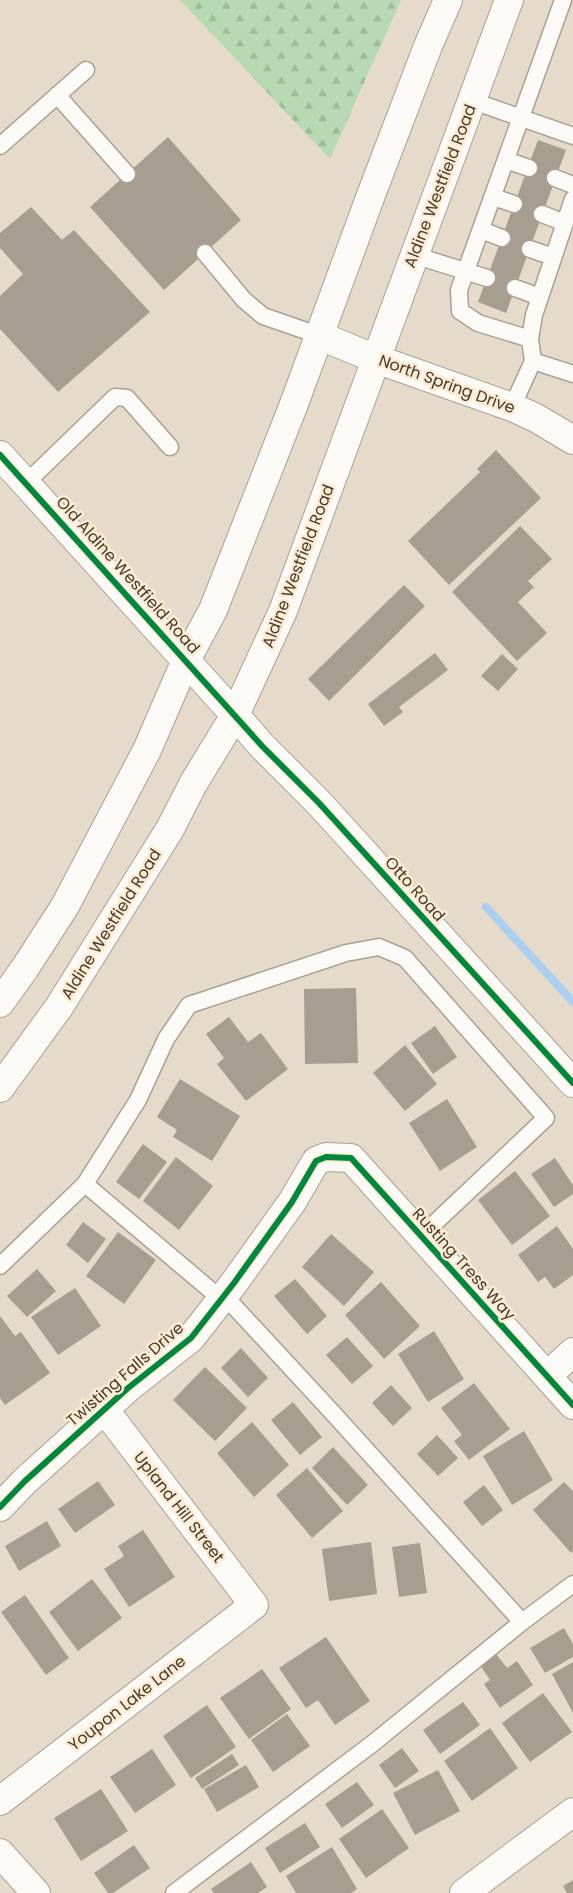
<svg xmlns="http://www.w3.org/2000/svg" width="573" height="1893" font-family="Poppins,sans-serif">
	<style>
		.forest { fill: url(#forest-firs) }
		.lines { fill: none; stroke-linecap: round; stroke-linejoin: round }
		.stream { stroke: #abcfef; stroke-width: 8 }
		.building { fill: #a79e91 }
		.service-casing { stroke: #aaa194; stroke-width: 19 }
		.minor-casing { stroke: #aaa194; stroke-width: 30 }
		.tertiary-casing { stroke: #aaa194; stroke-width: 30 }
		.secondary-casing { stroke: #aaa194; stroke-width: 30 }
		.service { stroke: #fbfaf7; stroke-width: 16 }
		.minor { stroke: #fbfaf7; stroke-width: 28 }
		.tertiary { stroke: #fbfaf7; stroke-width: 28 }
		.secondary { stroke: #fbfaf7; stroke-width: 28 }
		.cycleway-casing { stroke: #fdebd1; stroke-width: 9 }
		.cycleway { stroke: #00873e; stroke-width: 6 }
		.labels { text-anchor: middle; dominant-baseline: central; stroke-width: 5; stroke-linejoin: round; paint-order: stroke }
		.street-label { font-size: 16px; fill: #443b2e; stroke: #fdebd1 }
	</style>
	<defs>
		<pattern id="forest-firs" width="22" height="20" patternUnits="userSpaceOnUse" patternTransform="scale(1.25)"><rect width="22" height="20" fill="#b7dab3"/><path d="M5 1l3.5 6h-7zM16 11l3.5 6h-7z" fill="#9fbc9a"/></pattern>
	</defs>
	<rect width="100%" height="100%" fill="#e6dbca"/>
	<path class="forest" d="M180 0H401L330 159Z"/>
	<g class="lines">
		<path class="stream" d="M486 907 573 1002"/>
	</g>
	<path class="building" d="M168 137 241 220 164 290 90 207Z
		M538 140 566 150 506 313 478 302Z
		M31 207 62 240 74 230 150 312 58 392 0 329V296L23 274 0 248V233Z
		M496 450 541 498 449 585 408 541 480 472 477 469Z
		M520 526 552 559 528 581 534 587 518 602 547 633 517 661 452 592Z
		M404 585 425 606 329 701 308 679Z
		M435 653 448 670 399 707 403 712 384 726 368 704Z
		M502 654 518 669 498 691 481 676Z
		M356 988 358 1063 305 1064 304 989Z
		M229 1017 248 1042 261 1033 288 1069 246 1101 217 1064 224 1058 206 1034Z
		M435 1026 457 1057 433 1074 411 1043Z
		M405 1045 437 1084 405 1111 373 1073Z
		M180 1079 240 1116 212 1161 173 1137 177 1130 157 1117Z
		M447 1099 477 1147 440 1171 409 1123Z
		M143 1144 167 1162 139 1199 116 1182Z
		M176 1157 213 1186 179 1230 143 1201Z
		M555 1158 573 1185V1194L554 1207 531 1174Z
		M515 1171 550 1216 512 1245 478 1200Z
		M83 1222 106 1239 88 1263 66 1245Z
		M557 1226 573 1249V1275L554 1289 545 1277 538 1282 518 1255Z
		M118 1232 156 1260 124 1304 86 1276Z
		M331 1234 374 1272 344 1306 302 1267Z
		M37 1269 56 1291 27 1317 7 1296Z
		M295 1279 327 1316 307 1334 274 1296Z
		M381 1282 420 1326 384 1359 345 1315Z
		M75 1288 101 1326 58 1355 31 1317Z
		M0 1316 15 1336 21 1332 50 1373 5 1405 0 1398Z
		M434 1331 464 1379 428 1402 398 1354Z
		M347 1337 373 1366 352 1384 326 1355Z
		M241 1348 268 1378 248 1397 221 1368Z
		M205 1367 247 1408 215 1441 173 1400Z
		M474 1383 510 1429 469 1460 454 1441 462 1435 441 1408Z
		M391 1385 412 1408 393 1426 372 1403Z
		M293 1402 322 1437 300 1455 271 1420Z
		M252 1422 289 1465 254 1497 217 1453Z
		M524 1431 553 1480 512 1505 483 1456Z
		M437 1435 458 1458 438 1476 417 1454Z
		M333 1447 368 1485 347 1505 312 1468Z
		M307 1468 343 1511 312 1538 276 1495Z
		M98 1481 115 1505 75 1533 58 1509Z
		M564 1482 573 1491V1551L571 1553 533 1510Z
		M484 1485 503 1510 482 1526 463 1502Z
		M47 1521 61 1546 19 1571 5 1546Z
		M143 1530 175 1577 129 1607 104 1569 124 1556 118 1546Z
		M371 1542 377 1594 329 1601 322 1549Z
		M420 1543 427 1593 399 1597 392 1547Z
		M92 1579 122 1618 78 1651 49 1612Z
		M25 1595 69 1658 46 1675 1 1612Z
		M564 1628 573 1644V1657L545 1673 530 1648Z
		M326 1637 370 1701 335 1725 318 1700 306 1708 279 1668Z
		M496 1654 507 1668 517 1661 533 1685 500 1708 484 1684 490 1680 480 1665Z
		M573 1662V1713L552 1674Z
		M262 1669 291 1709 249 1739 220 1698Z
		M543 1693 572 1732 530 1762 502 1723Z
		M463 1702 480 1725 440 1754 423 1730Z
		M207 1705 236 1747 191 1778 163 1736Z
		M287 1714 310 1746 273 1772 251 1740Z
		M490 1728 518 1768 472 1801 444 1761Z
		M402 1748 419 1771 395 1788 379 1765Z
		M152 1749 176 1785 135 1813 110 1777Z
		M232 1754 239 1765 202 1789 195 1778Z
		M246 1765 259 1787 217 1812 204 1789Z
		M438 1770 460 1811 415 1835 393 1793Z
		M357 1782 374 1805 342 1828 325 1804Z
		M101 1789 128 1831 81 1861 54 1818Z
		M382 1809 409 1848 366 1878 339 1839Z
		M305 1823 320 1847 280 1873 265 1848Z
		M134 1845 150 1868 113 1893H108L94 1873Z
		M332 1847 357 1889 351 1893H296L286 1876Z
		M251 1862 267 1887 258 1893H214L211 1889Z
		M573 1880V1893H567L563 1886Z"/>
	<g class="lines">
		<defs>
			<path id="service" d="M57 95 127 174
				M473 101 573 136
				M0 146 86 70
				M506 160 529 168
				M555 178 573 185
				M493 197 514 204
				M542 214 565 223
				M481 230 502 238
				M530 249 553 257
				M205 253 244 300 263 316 318 335
				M414 255 487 278
				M515 288 540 297
				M530 339 478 323 460 311 459 290 563 0
				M533 361 573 374
				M512 407 533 361 530 339 534 315 573 199
				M26 483 115 397 127 398 170 447
				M85 1184 221 1299 232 1304 331 1411 522 1622
				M0 1266 85 1184 138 1100 166 1039 189 1005 346 953 379 947 405 958 546 1118 421 1236
				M174 1893 372 1744 522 1622 573 1584"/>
			<path id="minor" d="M235 715 262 746 319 803 573 1083
				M547 1376 573 1352
				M0 1507 25 1481 128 1388 191 1338 234 1283 292 1202 316 1161 326 1157 351 1158 573 1405
				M0 1801 254 1605 104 1409
				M0 1853 36 1893
				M464 1893 573 1812"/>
			<path id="tertiary" d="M318 335 376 359 512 407 536 418 573 440
				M0 455 235 715"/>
			<path id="secondary" d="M0 1003 25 968 65 906 147 750 186 660 213 610 294 404 371 195 428 46 448 0
				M0 1088 59 1007 170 829 193 784 235 715 283 611 509 0"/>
		</defs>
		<use href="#service" class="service-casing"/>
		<use href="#minor" class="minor-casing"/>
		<use href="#tertiary" class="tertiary-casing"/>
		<use href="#secondary" class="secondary-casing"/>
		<use href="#service" class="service"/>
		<use href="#minor" class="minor"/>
		<use href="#tertiary" class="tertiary"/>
		<use href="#secondary" class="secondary"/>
		<defs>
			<path id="cycleway" d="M0 455 262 746 319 803 573 1083
				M0 1507 25 1481 128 1388 191 1338 234 1283 292 1202 316 1161 326 1157 351 1158 573 1405"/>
		</defs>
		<use href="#cycleway" class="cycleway-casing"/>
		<use href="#cycleway" class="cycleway"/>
	</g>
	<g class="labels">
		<g class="street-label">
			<text transform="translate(440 186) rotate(-69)">Aldine Westfield Road</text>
			<text transform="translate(447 384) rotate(20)">North Spring Drive</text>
			<text transform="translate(298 566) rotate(-69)">Aldine Westfield Road</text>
			<text transform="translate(128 575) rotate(48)">Old Aldine Westfield Road</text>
			<text transform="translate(415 889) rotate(48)">Otto Road</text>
			<text transform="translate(111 924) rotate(-58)">Aldine Westfield Road</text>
			<text transform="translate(464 1264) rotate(48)">Rusting Tress Way</text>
			<text transform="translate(125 1374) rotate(-41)">Twisting Falls Drive</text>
			<text transform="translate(179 1507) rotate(52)">Upland Hill Street</text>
			<text transform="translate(127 1703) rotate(-38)">Youpon Lake Lane</text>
		</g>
	</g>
</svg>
